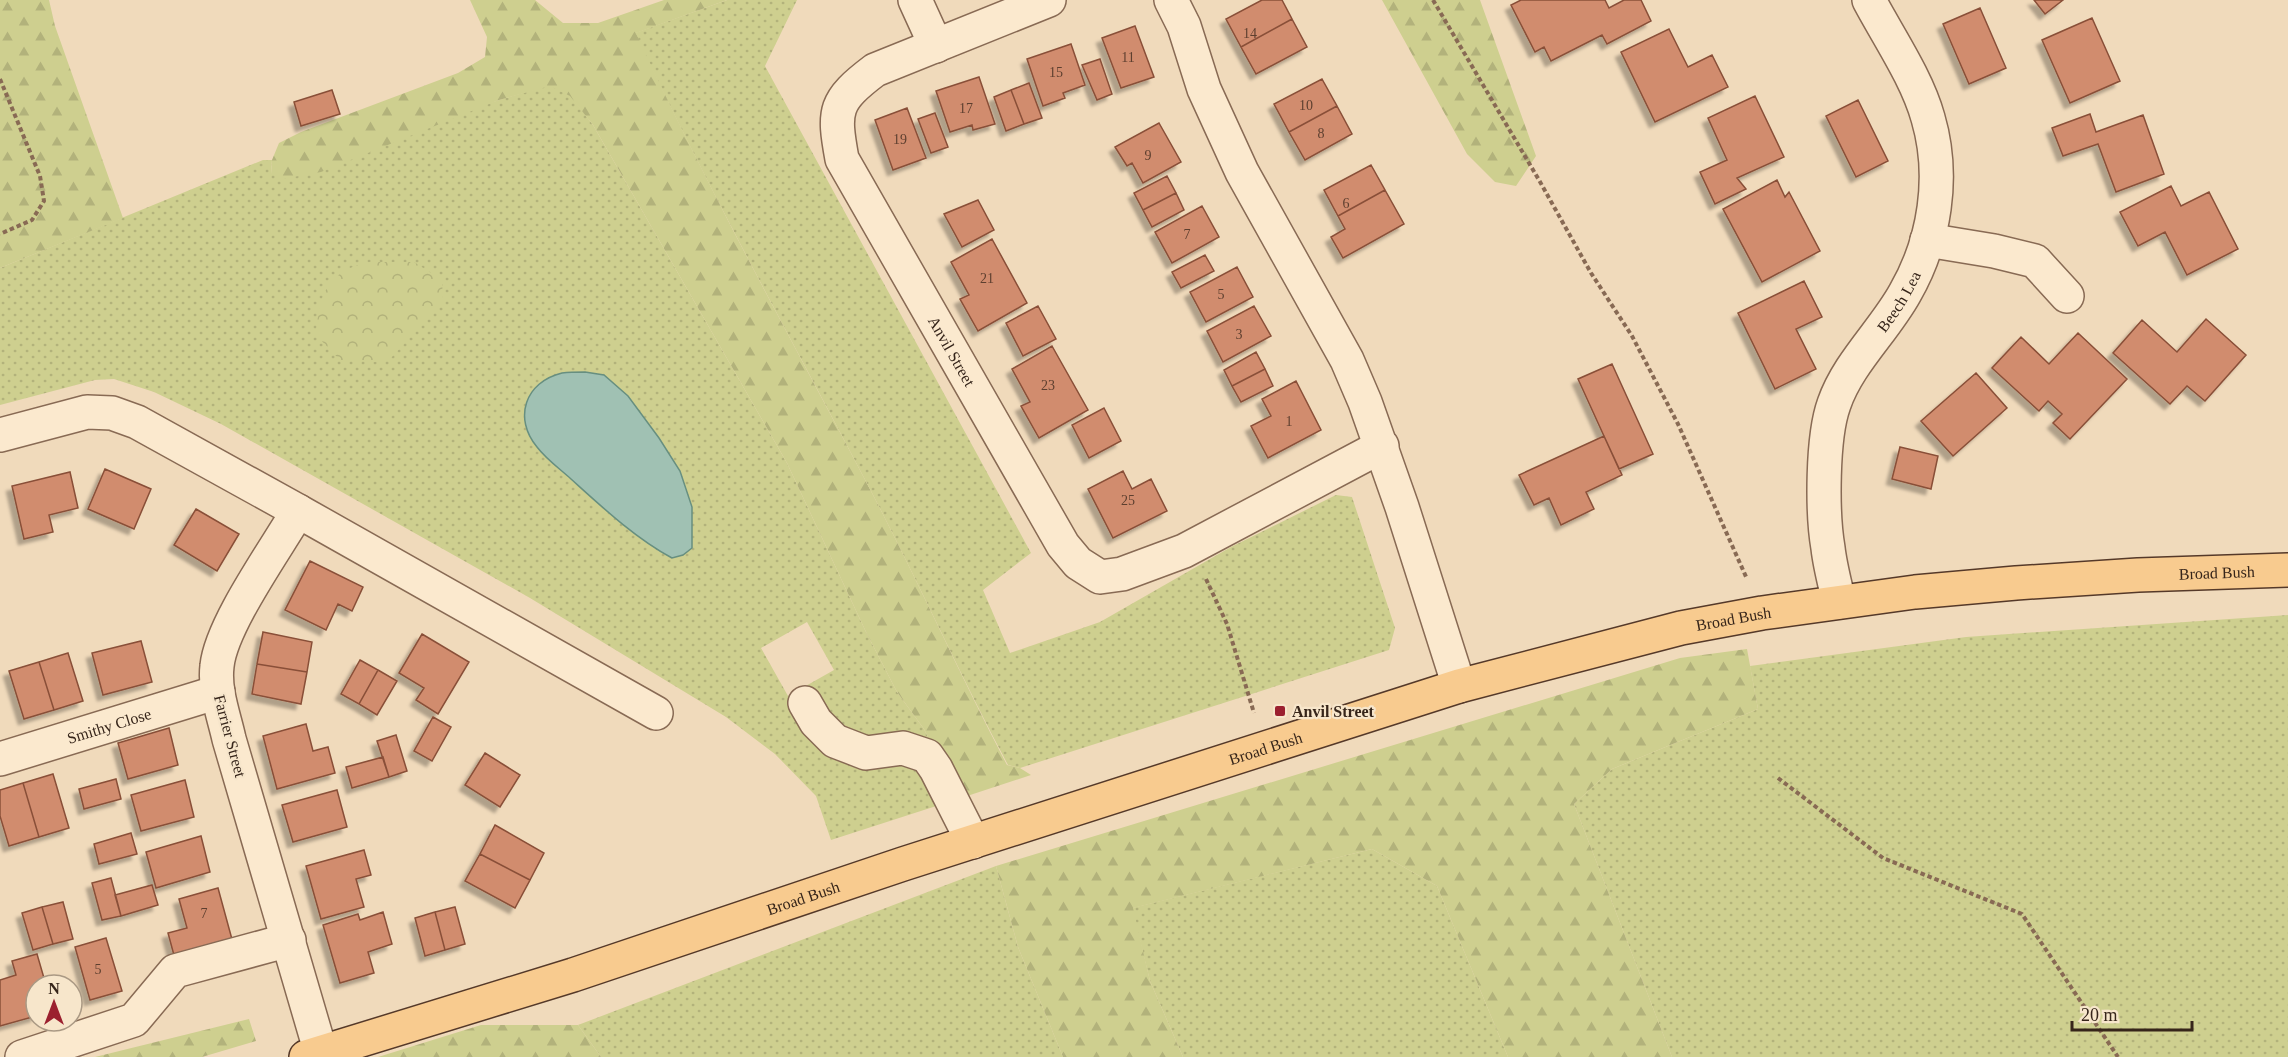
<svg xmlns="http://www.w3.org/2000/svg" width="2288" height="1057" font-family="'Times New Roman',serif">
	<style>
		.grass { fill: url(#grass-dots); fill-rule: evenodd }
		.forest { fill: url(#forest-firs) }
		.park { fill: url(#park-crowns) }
		.water { fill: #a0c1b3; stroke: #678f80; stroke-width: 1.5 }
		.building { fill: #d18c6e; stroke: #894f38; stroke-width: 1.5; filter: url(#shadow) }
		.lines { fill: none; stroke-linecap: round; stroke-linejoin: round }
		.minor-casing { stroke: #886a54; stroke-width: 36 }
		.major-casing { stroke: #553929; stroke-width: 36 }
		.path { stroke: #886a54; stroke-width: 4; stroke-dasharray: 4.5 3; stroke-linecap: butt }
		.minor { stroke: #fbe9ce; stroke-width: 33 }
		.major { stroke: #f8cb8f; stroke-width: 33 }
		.poi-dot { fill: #9b202f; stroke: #f7e6cb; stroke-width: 2 }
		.labels { text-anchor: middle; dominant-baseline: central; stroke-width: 4.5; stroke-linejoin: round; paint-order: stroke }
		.number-label { font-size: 14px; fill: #5d3f2f }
		.street-label { font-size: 16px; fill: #36251a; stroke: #f7e6cb }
		.poi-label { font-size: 16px; font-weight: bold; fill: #36251a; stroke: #f7e6cb; text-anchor: start }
	</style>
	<defs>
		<pattern id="grass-dots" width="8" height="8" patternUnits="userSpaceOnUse" patternTransform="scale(1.5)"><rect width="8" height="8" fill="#cecf8f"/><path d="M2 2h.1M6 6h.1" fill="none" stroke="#b2b27b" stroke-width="1.8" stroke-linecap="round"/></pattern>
		<pattern id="forest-firs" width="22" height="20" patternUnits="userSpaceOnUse" patternTransform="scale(1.5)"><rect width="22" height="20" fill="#cecf8f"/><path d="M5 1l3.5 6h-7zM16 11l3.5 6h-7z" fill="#b2b27b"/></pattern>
		<pattern id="park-crowns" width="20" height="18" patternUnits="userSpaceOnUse" patternTransform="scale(1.5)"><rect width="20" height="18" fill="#cecf8f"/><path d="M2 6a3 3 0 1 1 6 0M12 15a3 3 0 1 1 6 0" fill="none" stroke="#b2b27b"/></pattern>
		<filter id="shadow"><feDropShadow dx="-5.5" dy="5.5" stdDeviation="1.5" flood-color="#0004"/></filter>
	</defs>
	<rect width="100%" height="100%" fill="#f0dabb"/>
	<path class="grass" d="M727 0H797L765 66 1031 553 983 590 1010 653 1100 622 1231 547 1336 495 1352 497 1395 628 1389 650 1020 768 1008 765C960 675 919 583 872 493 792 340 708 189 635 33Z
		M550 85 571 96 593 125 787 463 866 632 897 692 924 729 958 799 831 840 816 796 775 754 726 717 530 598 221 424 154 392 114 379 95 380 0 405V268L263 160H272L271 174 499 100ZM807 622 834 670 788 696 761 648Z
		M2288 615V1057H1672L1574 804 1612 769 1758 709 1750 666 1966 637Z
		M1372 849 1437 886 1508 1057H1183L1150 981 1132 908Z
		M996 866 1018 947 1063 1057H601L578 1025Z"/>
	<path class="forest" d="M0 0H49L55 26 123 218 0 268Z
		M470 0H535L563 23H598L664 0H727L636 33C708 190 792 340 872 493 919 583 960 675 1007 765L1020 768 1031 775 958 799 924 729 897 692 866 632 787 463 593 125 570 96 550 86 499 100 321 172 282 179 271 174 272 160 279 143 301 132 458 73 485 57 487 37Z
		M1382 0H1480L1536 156 1516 186 1495 182 1467 154Z
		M1747 649 1758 709 1612 769 1574 804 1672 1057H1508L1437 886 1372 849 1133 908 1150 981 1183 1057H1063L1018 947 996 866 1680 658Z
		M249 1019 256 1041 202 1057H95Z
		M481 1025H578L601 1057H378Z"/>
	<path class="park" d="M370 262H414L442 280 443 301 390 359 374 362 340 360 316 335C318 295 328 270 370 262Z"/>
	<path class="water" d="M585 372 604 375 628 396 659 438 680 471 692 507V548L683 555 672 558C635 538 602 507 571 479 560 469 546 459 537 447 513 418 525 382 562 373 570 372 578 372 585 372Z"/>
	<path class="building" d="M1262 0H1282L1292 19 1241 47 1226 19Z
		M1521 0H1605L1609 8 1624 0H1641L1651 21 1607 44 1602 35 1551 61 1544 47 1535 52 1511 5Z
		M2034 0H2063L2045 14Z
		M1980 8 2006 68 1969 84 1943 24Z
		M2092 18 2120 81 2070 103 2042 40Z
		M1292 19 1307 47 1256 74 1241 47Z
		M1135 26 1154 77 1121 88 1102 38Z
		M1669 29 1688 67 1712 55 1728 87 1655 122 1621 52Z
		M1071 44 1085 85 1063 93 1065 98 1043 106 1027 59Z
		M1100 59 1112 94 1097 100 1082 65Z
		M979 77 995 124 973 130 972 125 950 132 936 91Z
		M1322 79 1337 106 1289 132 1274 104Z
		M1029 83 1042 118 1024 124 1011 90Z
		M332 90 340 114 301 126 294 102Z
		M1011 90 1024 124 1006 131 994 97Z
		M1755 96 1784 157 1737 178 1746 189 1715 204 1700 172 1727 160 1708 118Z
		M1858 100 1888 161 1856 177 1826 116Z
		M1337 106 1352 134 1305 160 1289 132Z
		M907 108 926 158 893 170 875 120Z
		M935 113 948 147 931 153 918 119Z
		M2090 114 2096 132 2143 115 2164 174 2116 192 2098 144 2063 156 2052 128Z
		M1159 123 1181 162 1143 183 1132 163 1127 166 1115 147Z
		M1371 165 1385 190 1338 216 1324 190Z
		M1167 176 1176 193 1143 210 1134 193Z
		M1777 180 1785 197 1789 192 1820 251 1762 282 1723 209Z
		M2171 186 2181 206 2209 192 2238 249 2187 275 2165 232 2138 246 2120 212Z
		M1385 190 1404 224 1343 258 1331 237 1345 229 1338 216Z
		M1176 193 1184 210 1152 227 1143 210Z
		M978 200 994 230 962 247 944 214Z
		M1202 206 1219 237 1172 263 1155 232Z
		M992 239 1027 303 978 331 960 299 969 295 951 262Z
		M1205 255 1214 271 1181 288 1172 272Z
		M1237 267 1253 297 1206 322 1190 292Z
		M1804 281 1822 317 1796 329 1816 369 1775 389 1738 313Z
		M1038 306 1056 339 1023 356 1006 323Z
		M1254 306 1271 336 1223 362 1207 331Z
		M2206 319 2246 355 2205 401 2187 386 2170 404 2113 353 2142 320 2177 352Z
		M2078 333 2127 379 2070 439 2053 423 2062 414 2048 401 2039 411 1992 368 2021 337 2049 364Z
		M1052 346 1088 410 1039 438 1021 406 1030 402 1012 369Z
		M1256 352 1265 369 1232 386 1224 370Z
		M1612 364 1653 454 1619 469 1578 379Z
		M1265 369 1273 386 1241 402 1232 386Z
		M1976 373 2007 408 1953 456 1921 421Z
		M1296 381 1321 430 1268 458 1251 426 1271 416 1262 399Z
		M1104 408 1121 441 1089 458 1072 425Z
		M1604 436 1622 475 1586 492 1594 509 1561 525 1549 498 1534 505 1519 475Z
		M1900 447 1938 456 1931 489 1892 479Z
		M105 469 151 489 134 529 88 509Z
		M1123 471 1132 489 1151 479 1167 511 1113 538 1088 489Z
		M70 472 78 508 49 515 53 532 24 539 12 486Z
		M196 509 239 534 217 571 174 545Z
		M310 561 363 587 352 611 338 604 326 630 285 610Z
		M263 632 312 642 307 672 257 664Z
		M422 634 469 662 438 714 416 700 424 688 399 673Z
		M141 641 152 682 103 695 92 653Z
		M68 653 83 701 54 710 39 662Z
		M360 660 378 670 359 704 341 694Z
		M39 662 54 710 24 719 9 671Z
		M257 664 307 672 301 704 252 694Z
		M378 670 397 681 377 715 359 704Z
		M433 717 451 727 432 761 414 751Z
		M306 724 313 751 328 747 335 773 277 789 263 736Z
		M169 728 178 765 128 779 118 743Z
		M396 735 407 771 389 777 377 741Z
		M485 753 520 775 500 807 465 785Z
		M383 757 389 777 352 788 346 767Z
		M53 774 69 828 39 837 23 783Z
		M116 779 121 799 84 809 79 789Z
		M185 780 194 817 141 831 131 795Z
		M23 783 39 837 9 846 0 816V790Z
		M337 790 347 827 293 842 282 805Z
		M495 825 544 853 530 880 480 854Z
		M131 833 137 854 99 864 94 844Z
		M201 836 210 872 156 888 146 852Z
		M364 850 371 875 356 879 364 907 321 919 306 866Z
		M480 854 530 880 515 908 465 881Z
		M111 878 121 916 102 920 92 883Z
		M152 885 158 905 121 916 115 895Z
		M218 888 233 943 175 959 168 933 187 928 179 899Z
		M63 902 73 939 53 944 42 907Z
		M42 907 53 944 33 950 22 913Z
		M455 907 465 944 445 950 435 912Z
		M383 912 392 944 368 952 374 973 340 983 323 925 358 914 360 920Z
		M435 912 445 950 425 956 415 918Z
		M106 938 122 991 90 1000 75 947Z
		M37 954 46 985H36V1016L0 1026V980L16 975 12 961Z"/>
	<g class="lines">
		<defs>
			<g id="minor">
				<path d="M915 0 936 46"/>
				<path id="s1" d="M1049 0 875 70C834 101 833 110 842 159L1063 545 1078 563 1100 577 1122 574 1184 551 1382 446"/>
				<path d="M1171 0 1184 26 1204 89 1242 172 1347 360 1365 402 1402 507 1459 686"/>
				<path d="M1927 240 1994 251 2035 261 2067 296"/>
				<path d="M0 435 87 412 112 413 137 422 298 511"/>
				<path id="s2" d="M1839 602C1835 584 1830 566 1828 548 1822 513 1822 437 1834 404 1848 363 1884 331 1905 293 1935 241 1945 176 1928 118 1917 78 1888 36 1869 0"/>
				<path d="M805 703 816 722 835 741 866 753 903 748 927 756 936 769 973 842"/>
				<path id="s3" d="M0 759 218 692"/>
				<path d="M321 1053 229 739C224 716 214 691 217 666 221 625 276 549 298 511L656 713"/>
				<path d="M22 1057 134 1020 175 971 289 940"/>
			</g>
			<g id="major">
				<path id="s4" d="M306 1057 573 975 903 864 1459 686 1681 628 1762 613 1915 592 2016 583 2138 575 2288 570"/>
			</g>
		</defs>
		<use href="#minor" class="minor-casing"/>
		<use href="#major" class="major-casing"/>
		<path class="path" d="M1433 0 1539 180 1591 273 1632 336 1678 424 1747 579
			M0 79 40 176 44 201 32 220 0 234
			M1206 579 1227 624 1254 713
			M1778 778 1883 858 2022 914 2118 1057"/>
		<use href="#minor" class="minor"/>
		<use href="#major" class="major"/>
	</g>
	<rect class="poi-dot" x="1274" y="705" width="12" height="12" rx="3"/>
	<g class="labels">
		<g class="number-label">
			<text x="1250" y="33">14</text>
			<text x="1128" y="57">11</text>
			<text x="1056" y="72">15</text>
			<text x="1306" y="105">10</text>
			<text x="966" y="108">17</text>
			<text x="1321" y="133">8</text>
			<text x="900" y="139">19</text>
			<text x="1148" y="155">9</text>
			<text x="1346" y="203">6</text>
			<text x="1187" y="234">7</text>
			<text x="987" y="278">21</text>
			<text x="1221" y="294">5</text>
			<text x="1239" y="334">3</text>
			<text x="1048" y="385">23</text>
			<text x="1289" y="421">1</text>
			<text x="1128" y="500">25</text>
			<text x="204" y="913">7</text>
			<text x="98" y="969">5</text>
		</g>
		<g class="street-label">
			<text stroke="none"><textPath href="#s2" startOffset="322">Beech Lea</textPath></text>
			<text stroke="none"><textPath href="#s1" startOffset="513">Anvil Street</textPath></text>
			<text stroke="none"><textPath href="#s4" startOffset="1980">Broad Bush</textPath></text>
			<text stroke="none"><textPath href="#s4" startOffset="1494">Broad Bush</textPath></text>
			<text stroke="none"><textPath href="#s3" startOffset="114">Smithy Close</textPath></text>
			<text transform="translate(230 736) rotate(75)">Farrier Street</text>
			<text stroke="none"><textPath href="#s4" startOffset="1008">Broad Bush</textPath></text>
			<text stroke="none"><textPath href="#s4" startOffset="522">Broad Bush</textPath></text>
		</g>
		<g class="poi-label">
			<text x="1292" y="711">Anvil Street</text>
		</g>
	</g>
	<g transform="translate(54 1003)"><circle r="28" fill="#f7e6cb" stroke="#aa9984" stroke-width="1.5"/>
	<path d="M0-4.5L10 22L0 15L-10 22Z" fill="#9b202f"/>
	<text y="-9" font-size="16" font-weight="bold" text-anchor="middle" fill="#36251a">N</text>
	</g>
	<path d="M2072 1021v9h120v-9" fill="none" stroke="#36251a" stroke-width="3"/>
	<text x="2081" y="1021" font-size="18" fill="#36251a" stroke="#f7e6cb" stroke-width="4.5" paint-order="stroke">20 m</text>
</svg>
